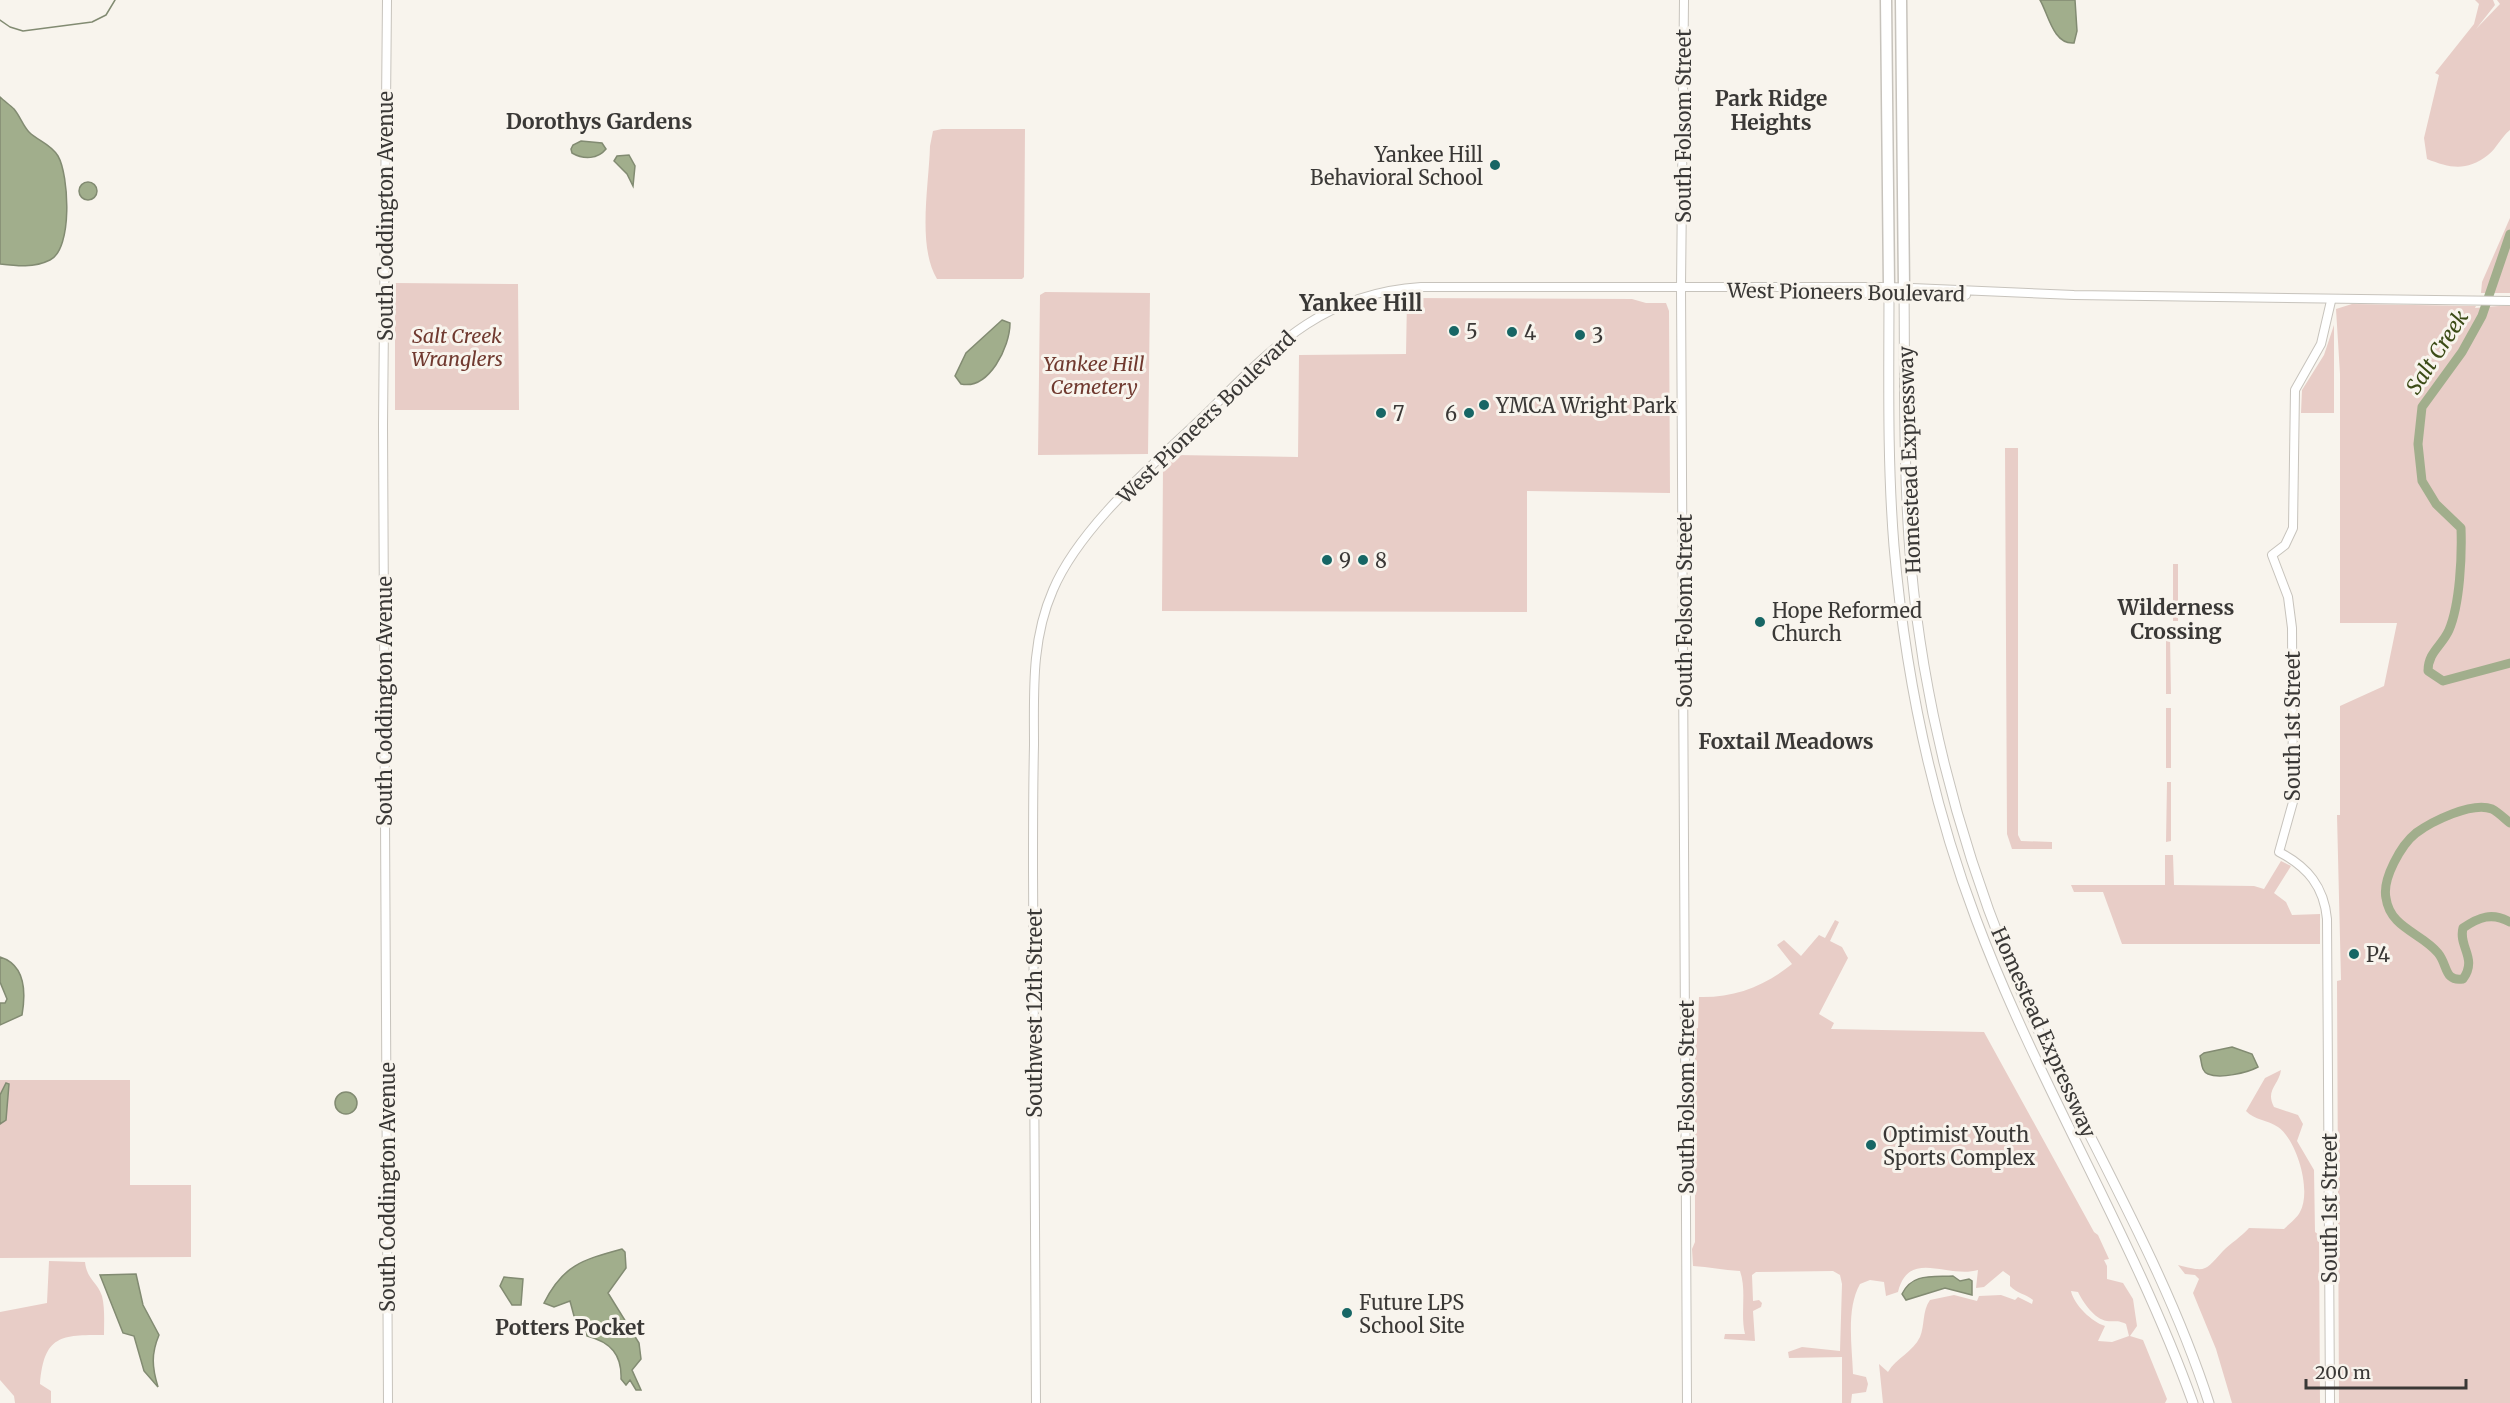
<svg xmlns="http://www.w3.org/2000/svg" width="2510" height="1403" font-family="Merriweather,serif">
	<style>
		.green { fill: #e8cdc7; fill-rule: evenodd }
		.water { fill: #a1ae8c; stroke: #828b72; stroke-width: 1.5 }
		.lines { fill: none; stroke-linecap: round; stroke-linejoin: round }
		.stream { stroke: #828b72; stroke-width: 1.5 }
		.river { stroke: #a1ae8c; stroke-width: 9 }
		.tertiary-casing { stroke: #c7c3bc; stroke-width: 10 }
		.secondary-casing { stroke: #c7c3bc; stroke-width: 10 }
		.trunk-casing { stroke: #c7c3bc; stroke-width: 11 }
		.motorway-casing { stroke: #c7c3bc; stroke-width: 13 }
		.tertiary { stroke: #fff; stroke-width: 8 }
		.secondary { stroke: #fff; stroke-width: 8 }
		.trunk { stroke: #fff; stroke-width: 9 }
		.motorway { stroke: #fff; stroke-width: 10 }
		.poi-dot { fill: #176665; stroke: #f8f4ed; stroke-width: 2 }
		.labels { text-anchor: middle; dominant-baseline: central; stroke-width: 6; stroke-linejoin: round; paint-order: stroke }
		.street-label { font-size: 20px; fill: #3a3836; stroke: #f8f4ed }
		.poi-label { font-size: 20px; fill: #3a3836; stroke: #f8f4ed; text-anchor: start }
		.park-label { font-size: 20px; font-style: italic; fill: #70392f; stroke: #f8f4ed }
		.neighbourhood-label { font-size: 21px; font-weight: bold; fill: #3a3836; stroke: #f8f4ed }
		.water-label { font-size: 21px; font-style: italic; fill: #3b4b16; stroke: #f8f4ed }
		.quarter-label { font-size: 22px; font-weight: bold; fill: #3a3836; stroke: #f8f4ed }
	</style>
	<rect width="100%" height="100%" fill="#f8f4ed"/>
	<path class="green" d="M2475 0H2493L2495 5 2476 29 2500 4 2497 0H2510V130C2501 137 2497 148 2488 155 2466 172 2450 168 2427 159L2424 138 2439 75 2435 73 2474 24 2479 4Z
		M942 129H1025L1024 277 1022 279H937C917 246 929 185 930 146L933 131Z
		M2510 218V293H2481L2482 282Z
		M395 283 518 284 519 410H395Z
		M1045 292 1150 293 1148 454 1038 455 1040 295Z
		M1407 298 1632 299 1646 303H1666L1669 311 1670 493 1527 491V612L1162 611 1163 466 1175 455 1298 457 1299 355 1406 354Z
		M2352 304 2476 306 2475 308 2510 305V1403H2339L2337 981 2341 980 2337 815H2340V706L2384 686 2397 623H2340V374L2336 309Z
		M2334 325V413H2301L2302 390 2324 355Z
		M2005 448H2018V835L2021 841 2052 842V849H2012L2007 834Z
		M2173 564H2178V621H2173Z
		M2166 635H2170L2171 694H2166Z
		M2166 708H2171V768H2166Z
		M2167 782H2171V841L2166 842Z
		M2165 855H2173L2174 885 2254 886 2264 889 2281 861 2291 866 2274 893 2286 902 2292 915 2320 914V944H2122L2103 892H2074L2071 885H2165Z
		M1835 920 1839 922 1830 941 1842 947 1848 958 1819 1014 1834 1023 1831 1029 1984 1032 2094 1232 2098 1235 2109 1259 2104 1260 2107 1266V1279L2123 1283 2133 1299 2137 1326 2130 1336 2143 1340 2167 1399 2165 1403H1883L1879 1364 1888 1372C1896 1358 1913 1352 1920 1337 1925 1325 1922 1311 1930 1300L1954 1295 1977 1301 1979 1296 2001 1295 2015 1300 2018 1297 2032 1304 2033 1300C2026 1294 2016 1293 2010 1286V1276L2003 1271 1984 1287 1976 1288 1978 1270C1947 1279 1909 1248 1898 1292L1886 1296 1884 1282 1870 1280 1860 1284C1846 1309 1852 1345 1853 1374L1866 1377 1868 1384 1866 1392 1852 1394 1851 1403H1842V1357L1789 1358 1788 1352 1802 1347 1840 1351 1842 1284 1840 1275 1833 1271 1756 1272 1752 1275 1753 1301 1759 1300 1762 1303 1761 1307 1753 1311 1755 1341 1724 1339 1725 1334H1745C1740 1314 1747 1291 1740 1271 1723 1270 1709 1267 1693 1266L1692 1249 1695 1242V1029L1698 1028 1699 997C1734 998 1765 986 1792 964L1777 945 1784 940 1801 956 1819 935 1825 938ZM2071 1291 2078 1292C2083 1302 2094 1319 2107 1321 2115 1322 2118 1320 2126 1324L2129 1336 2112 1342 2098 1341 2105 1326C2092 1322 2074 1305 2071 1291Z
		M2281 1070C2279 1085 2265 1090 2274 1107L2298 1115 2303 1124 2297 1141 2314 1170 2315 1232 2319 1235 2320 1403H2232L2216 1349 2193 1293 2199 1279 2195 1275 2185 1274 2178 1265C2208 1273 2205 1270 2223 1251 2231 1243 2241 1237 2249 1228L2284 1229C2289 1224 2297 1218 2300 1212 2312 1191 2297 1140 2278 1127 2268 1120 2254 1120 2246 1111L2265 1078Z
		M0 1080H130V1185H191V1257L0 1258Z
		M49 1261 85 1262C87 1280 97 1281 102 1296 105 1308 104 1323 104 1335 61 1335 44 1335 40 1384L51 1391V1403H15L14 1396 0 1380V1312L47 1303Z"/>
	<path class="water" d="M2040 0H2075L2077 31 2074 43C2053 45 2048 13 2040 0Z
		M0 97C4 101 10 105 14 109 20 116 23 126 29 132 38 141 51 144 58 156 69 175 73 249 50 260 34 268 17 266 0 264Z
		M581 141 602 143 606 149C598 159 584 160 572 153L571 149 573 145Z
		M629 155 635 166 633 186 627 174 614 161 617 156Z
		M79 191a9 9 0 1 1 18 0a9 9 0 1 1-18 0Z
		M1002 320 1010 323C1010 347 989 390 961 384L955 376 966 353Z
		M0 957C26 965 26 992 22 1015L0 1025V1003H5L7 999 0 982Z
		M2232 1047 2252 1054 2258 1067C2247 1073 2220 1079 2208 1074 2201 1071 2202 1063 2200 1056L2204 1053Z
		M6 1083 9 1084 6 1120 0 1124V1095Z
		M335 1103a11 11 0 1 1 22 0a11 11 0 1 1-22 0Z
		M622 1249 625 1252 626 1268 608 1293 639 1343 641 1359 632 1370 641 1390H636L630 1380 626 1385 621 1379C622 1355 611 1342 587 1336L584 1324 574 1316 570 1301 554 1307 544 1303C563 1265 582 1260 622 1249Z
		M136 1274 143 1305 159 1335C151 1354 152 1367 158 1387L144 1371 134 1336 123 1333 100 1275Z
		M1953 1276 1960 1281 1969 1279 1972 1281V1295L1945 1288 1906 1300 1902 1294C1912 1273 1932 1277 1953 1276Z
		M504 1277 523 1279 521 1305H512L500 1286Z"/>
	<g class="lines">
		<path class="stream" d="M0 20 10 27 23 31 92 22 106 15 115 0"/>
		<path class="river" d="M2510 234 2482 316 2462 352 2422 407 2418 444 2422 481 2436 504 2461 528C2462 556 2460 604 2449 630 2442 646 2428 652 2428 671L2443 681 2510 663
			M2510 823C2505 819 2498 812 2492 809 2472 801 2431 822 2416 833 2401 845 2382 879 2386 898 2390 928 2422 933 2438 953 2448 965 2444 982 2463 979 2478 958 2458 947 2463 928 2479 917 2492 912 2510 922"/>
		<defs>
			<path id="tertiary" d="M387 0 383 426 388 1403
				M1681 287 1687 1403
				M2330 1403 2327 919C2324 887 2308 867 2279 852L2293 802 2292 628 2288 597 2272 555 2285 545 2293 528 2295 390 2321 344 2331 301"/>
			<path id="secondary" d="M1681 287 1684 0
				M1790 292 1966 295
				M1036 1403C1035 1225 1034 1048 1033 870 1033 829 1033 787 1034 745 1034 692 1031 640 1053 590 1081 524 1160 459 1212 408 1276 344 1325 293 1421 287H1889L2074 295 2510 301"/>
			<path id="trunk" d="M1889 287C1889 373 1887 460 1894 546 1905 673 1931 800 1976 919 2038 1085 2133 1236 2193 1403
				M1904 288C1905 380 1903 473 1911 565 1923 699 1957 833 2007 958 2067 1109 2159 1247 2209 1403"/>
			<path id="motorway" d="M1886 0 1889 287
				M1901 0 1904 288"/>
		</defs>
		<use href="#tertiary" class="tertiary-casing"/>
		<use href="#secondary" class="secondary-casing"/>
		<use href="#trunk" class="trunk-casing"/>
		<use href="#motorway" class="motorway-casing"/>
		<use href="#tertiary" class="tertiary"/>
		<use href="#secondary" class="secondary"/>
		<use href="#trunk" class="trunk"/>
		<use href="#motorway" class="motorway"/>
	</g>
	<g class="poi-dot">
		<circle cx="1495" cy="165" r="6"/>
		<circle cx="1454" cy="331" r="6"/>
		<circle cx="1512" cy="332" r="6"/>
		<circle cx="1580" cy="335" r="6"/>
		<circle cx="1484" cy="405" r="6"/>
		<circle cx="1381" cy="413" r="6"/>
		<circle cx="1469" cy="413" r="6"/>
		<circle cx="1327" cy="560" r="6"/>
		<circle cx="1363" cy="560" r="6"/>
		<circle cx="1760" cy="622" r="6"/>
		<circle cx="2354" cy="954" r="6"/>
		<circle cx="1871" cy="1145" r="6"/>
		<circle cx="1347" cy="1313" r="6"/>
	</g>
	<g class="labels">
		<g class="street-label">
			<text transform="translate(1683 126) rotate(-90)">South Folsom Street</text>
			<text transform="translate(385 216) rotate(-90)">South Coddington Avenue</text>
			<text transform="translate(1846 292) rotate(1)">West Pioneers Boulevard</text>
			<text transform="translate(1206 417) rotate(-44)">West Pioneers Boulevard</text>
			<text transform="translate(1909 460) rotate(-92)">Homestead Expressway</text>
			<text transform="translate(1684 611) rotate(-90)">South Folsom Street</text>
			<text transform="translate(384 701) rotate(-90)">South Coddington Avenue</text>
			<text transform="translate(2292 726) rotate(-90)">South 1st Street</text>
			<text transform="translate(1034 1013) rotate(-90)">Southwest 12th Street</text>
			<text transform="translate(2044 1032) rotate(66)">Homestead Expressway</text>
			<text transform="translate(1686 1097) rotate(-90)">South Folsom Street</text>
			<text transform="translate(387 1187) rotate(-90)">South Coddington Avenue</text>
			<text transform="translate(2329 1208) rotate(-90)">South 1st Street</text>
		</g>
		<g class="poi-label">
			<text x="1483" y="154" text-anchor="end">Yankee Hill<tspan x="1483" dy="23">Behavioral School</tspan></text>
			<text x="1466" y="331">5</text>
			<text x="1524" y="332">4</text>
			<text x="1592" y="335">3</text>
			<text x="1496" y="405">YMCA Wright Park</text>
			<text x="1393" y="413">7</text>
			<text x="1457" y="413" text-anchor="end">6</text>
			<text x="1339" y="560">9</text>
			<text x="1375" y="560">8</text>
			<text x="1772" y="610">Hope Reformed<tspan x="1772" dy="23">Church</tspan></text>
			<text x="2366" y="954">P4</text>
			<text x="1883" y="1134">Optimist Youth<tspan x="1883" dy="23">Sports Complex</tspan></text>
			<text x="1359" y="1302">Future LPS<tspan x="1359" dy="23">School Site</tspan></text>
		</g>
		<g class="park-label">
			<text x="457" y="335">Salt Creek<tspan x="457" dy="23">Wranglers</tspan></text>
			<text x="1094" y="363">Yankee Hill<tspan x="1094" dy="23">Cemetery</tspan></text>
		</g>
		<g class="neighbourhood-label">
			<text x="1771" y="98">Park Ridge<tspan x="1771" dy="24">Heights</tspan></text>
			<text x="599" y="121">Dorothys Gardens</text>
			<text x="2176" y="607">Wilderness<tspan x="2176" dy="24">Crossing</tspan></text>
			<text x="1786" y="741">Foxtail Meadows</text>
			<text x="570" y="1327">Potters Pocket</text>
		</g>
		<g class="water-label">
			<text transform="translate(2437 352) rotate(-57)">Salt Creek</text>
		</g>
		<g class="quarter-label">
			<text x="1361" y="303">Yankee Hill</text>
		</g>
	</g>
	<path d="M2306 1379v9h160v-9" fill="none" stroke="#3a3836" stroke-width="3"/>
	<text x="2315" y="1379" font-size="18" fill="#3a3836" stroke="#f8f4ed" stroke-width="4.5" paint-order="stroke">200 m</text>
</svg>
